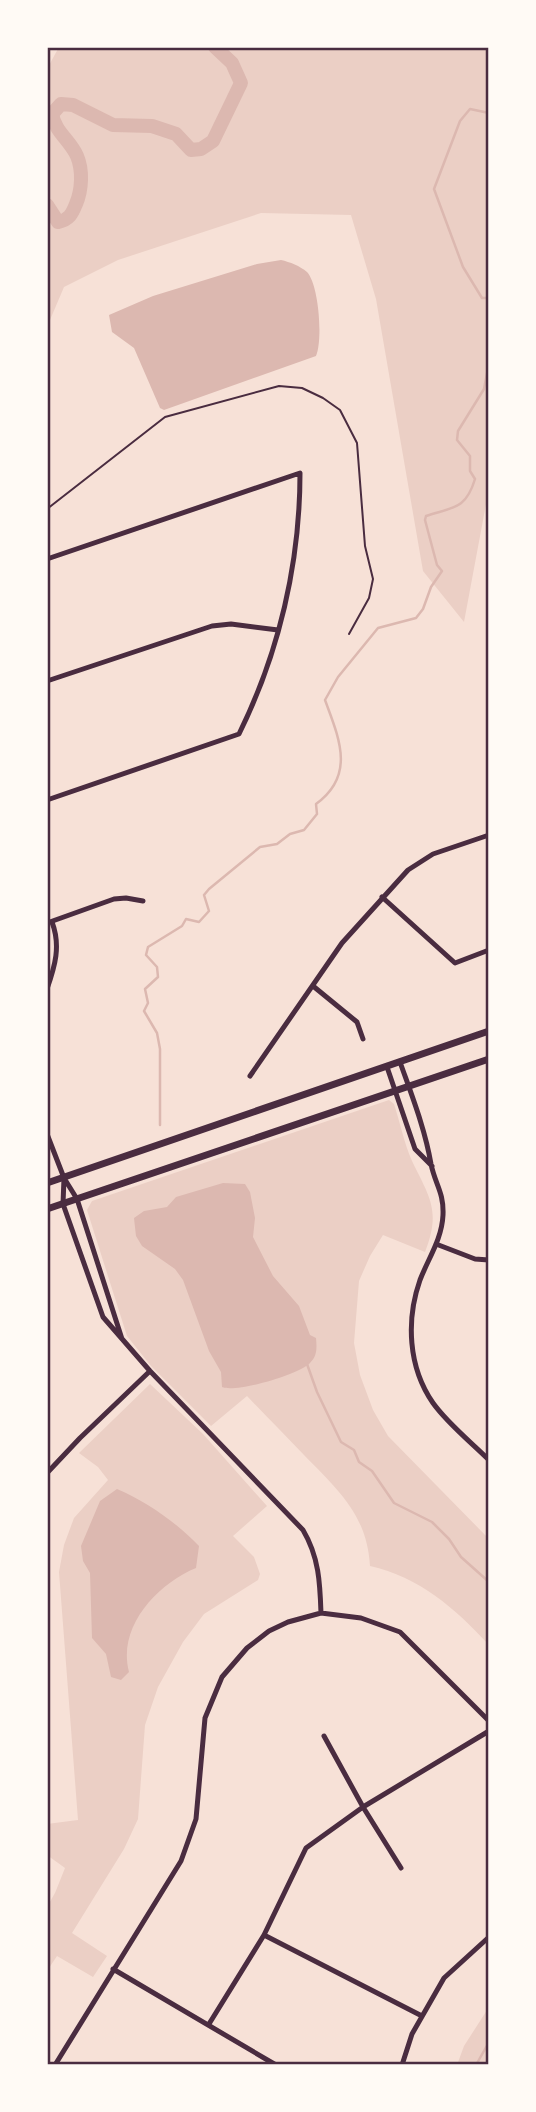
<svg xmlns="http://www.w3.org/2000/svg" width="536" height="2112" font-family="'IBM Plex Serif',serif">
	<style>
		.green { fill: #ebcfc5 }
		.water { fill: #dcb8b0 }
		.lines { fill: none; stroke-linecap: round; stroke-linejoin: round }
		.stream { stroke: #dcb8b0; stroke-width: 2.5 }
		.river { stroke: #dcb8b0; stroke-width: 14 }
		.path { stroke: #4a2c40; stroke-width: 2 }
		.minor { stroke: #4a2c40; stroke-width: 5 }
		.secondary { stroke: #4a2c40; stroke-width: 7 }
		.neatline { fill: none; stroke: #4a2c40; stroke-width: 2.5 }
	</style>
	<rect width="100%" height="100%" fill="#f7e1d7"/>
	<path class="green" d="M59 47H489V488L464 622 423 571 376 299 351 215 261 213 118 260 64 287 47 327V69Z
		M389 1100 394 1104C400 1122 404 1143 412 1161 430 1198 441 1211 425 1252L383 1235 370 1256 359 1281 354 1343 360 1375 373 1410 388 1436 489 1539V1645C455 1608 419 1577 370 1566 367 1514 337 1489 304 1455 285 1435 266 1416 247 1396L211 1426 151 1366 127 1336 87 1210 92 1201Z
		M150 1384 203 1434 267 1506 233 1536 254 1557 260 1574 258 1580 204 1614 183 1642 158 1687 145 1725 138 1819 124 1849 72 1933 107 1956 93 1977 57 1956 47 1971V1907L55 1893 65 1868 47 1855V1824L78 1820 59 1572 64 1545 74 1518 108 1480 98 1467 79 1453Z
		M489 2007V2065H457L464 2046Z"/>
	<path class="water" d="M281 260C290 262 300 266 307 272 319 285 323 340 316 356L164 410 160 408 134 348 112 332 109 315 153 296 257 264Z
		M223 1183 245 1184 250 1192 255 1218 253 1237 273 1276 299 1306 310 1335 316 1338C317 1349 317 1356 310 1363 299 1375 235 1393 222 1387L221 1372 209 1351 183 1280 175 1269 142 1246 136 1236 134 1218 144 1211 167 1207 176 1197Z
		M117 1489C147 1502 176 1522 199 1546L196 1568C157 1584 117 1627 129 1672L121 1680 111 1677 106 1654 92 1638 90 1573 83 1561 81 1546 100 1501Z"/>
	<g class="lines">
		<path class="stream" d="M489 113 470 109 460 121 434 189 463 267 482 298H489
			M160 1125V1049L157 1033 144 1011 148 1003 145 989 158 977 157 967 146 955 148 947 182 926 186 919 199 922 209 911 204 895 209 889 260 847 277 844 290 834 304 830 317 814 316 804C356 775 339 738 325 700L338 677 378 628 416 618 423 609 431 587 442 571 437 565 425 520 426 516C454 507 466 509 475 479L470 471V456L457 440 458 431 484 389 489 363
			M307 1364 317 1392 341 1442 354 1450 359 1462 372 1471 394 1503 432 1522 449 1539 461 1557 489 1582
			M476 2065 489 2042"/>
		<path class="river" d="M47 205 58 222C69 220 72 214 76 204 82 190 83 170 77 156 70 140 55 132 52 114L61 104 73 105 113 125 152 126 176 134 191 150 201 149 213 141 241 83 232 63 215 47"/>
		<path class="path" d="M47 509 165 417 279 386 302 388 323 398 340 410 357 443 365 546 373 579 369 598 349 634"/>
		<path class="minor" d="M47 559 300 473C300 563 279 653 239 734L47 800
			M47 681 212 626 231 624 278 630
			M382 897 455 963 489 950
			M47 923 114 899 126 898 143 901
			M313 986 357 1022 363 1039
			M47 989C55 966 61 946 52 922
			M400 1062C412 1096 425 1129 431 1164 435 1184 444 1192 443 1215 442 1239 428 1259 420 1280 406 1320 408 1367 433 1403 448 1424 471 1442 489 1460
			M387 1067 415 1149 432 1166
			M250 1076 342 943 408 870 433 854 489 835
			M47 1134 64 1178 77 1199 122 1339
			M64 1178 63 1204 103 1317 150 1371 303 1530C319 1557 320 1583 321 1613
			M436 1244 475 1259 489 1260
			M47 1473 80 1438 150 1371
			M324 1736 363 1807 401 1868
			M264 1935 422 2016
			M113 1969 276 2065
			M209 2024 264 1935 306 1848 363 1807 489 1731
			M55 2065 181 1861 196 1819 205 1718 222 1677 247 1648 269 1631 288 1622 321 1613 361 1618 400 1632 489 1721
			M402 2065 412 2034 444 1978 489 1937"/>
		<path class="secondary" d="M47 1183 489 1031
			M47 1209 489 1059"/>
	</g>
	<rect width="536" height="2112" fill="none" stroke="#fffaf5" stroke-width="98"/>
	<rect x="49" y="49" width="438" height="2014" class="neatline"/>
</svg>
